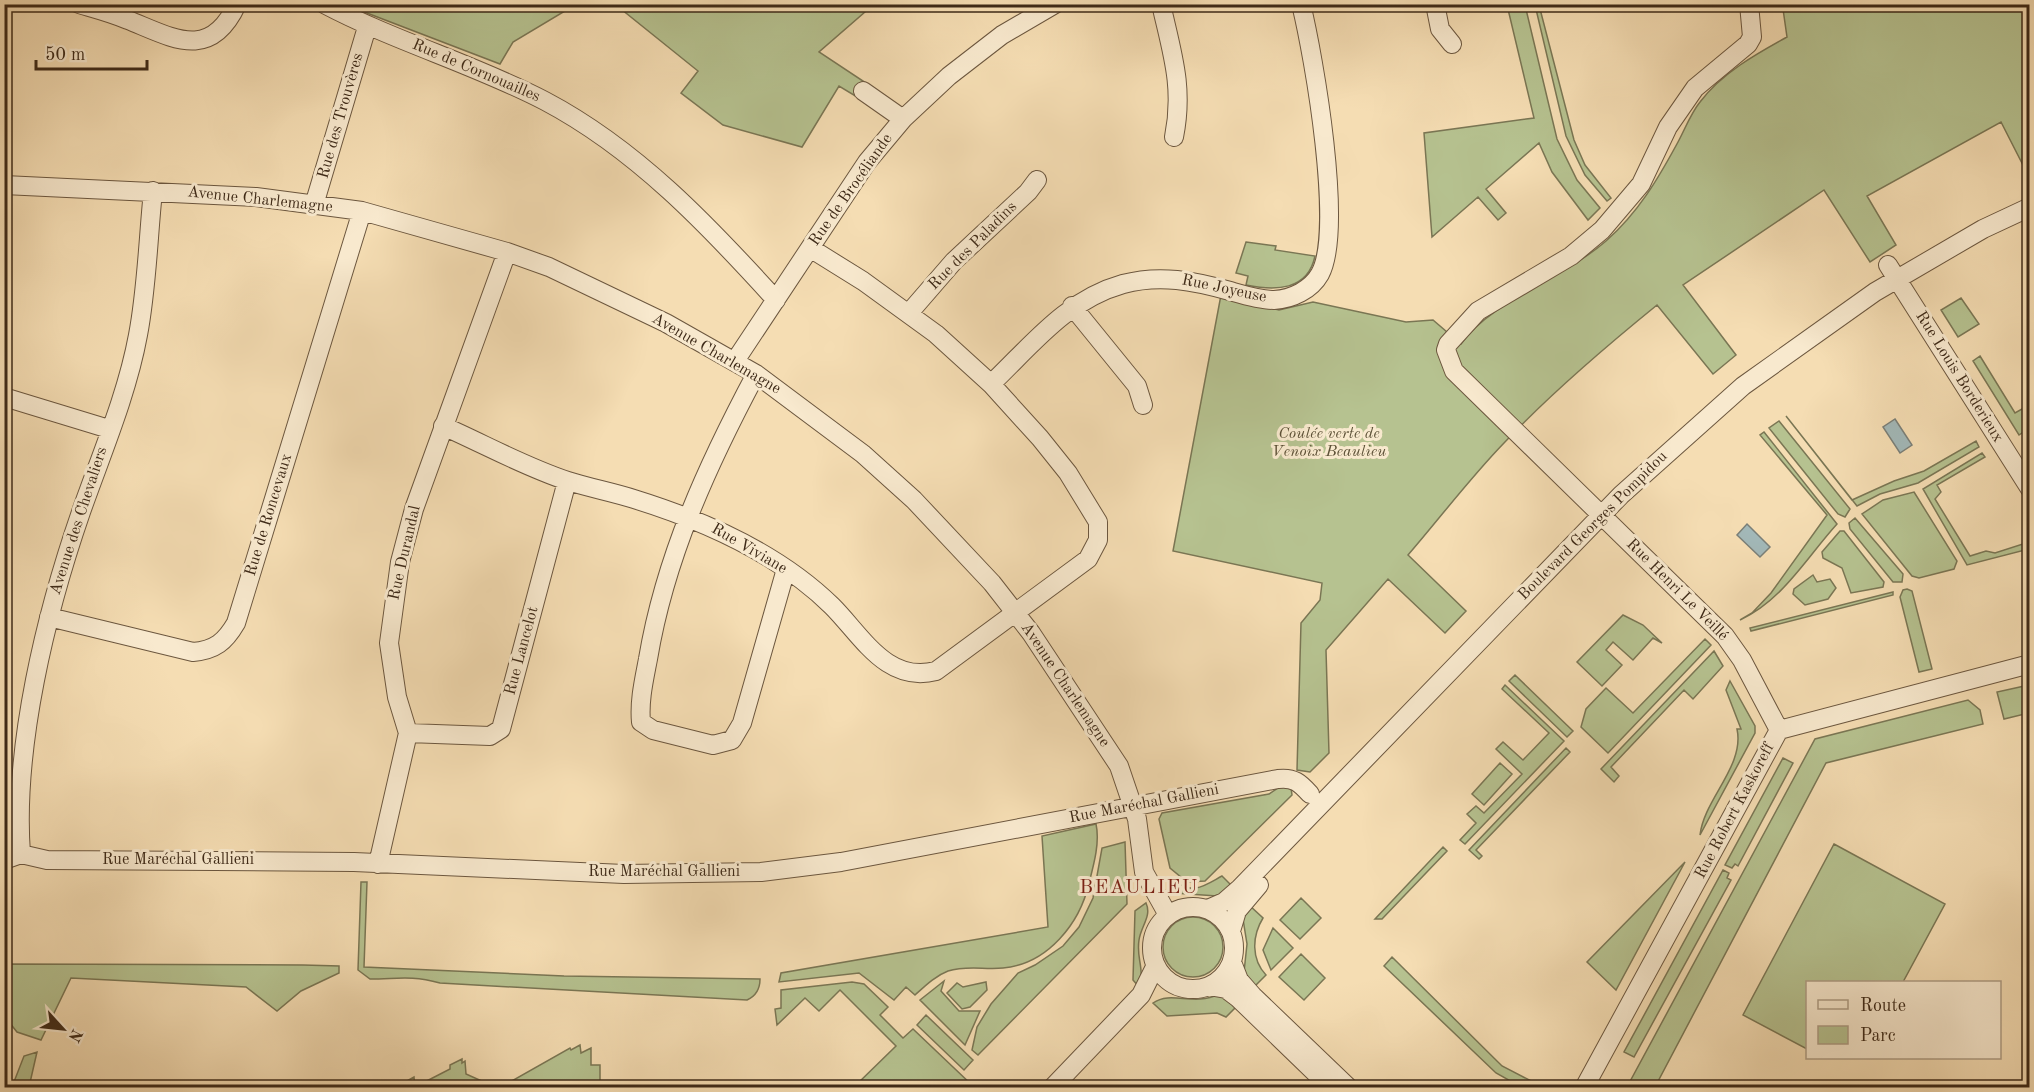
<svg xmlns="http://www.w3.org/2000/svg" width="2034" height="1092" font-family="'Old Standard TT',serif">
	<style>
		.green { fill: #b6c290; stroke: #7a7654; stroke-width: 1.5 }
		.water { fill: #a2b8b8; stroke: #7a7f78; stroke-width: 1.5 }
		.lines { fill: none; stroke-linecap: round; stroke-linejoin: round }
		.minor-casing { stroke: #6c573f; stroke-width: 20 }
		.minor { stroke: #f8e9ce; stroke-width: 18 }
		.labels { text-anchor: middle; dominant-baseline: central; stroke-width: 6; stroke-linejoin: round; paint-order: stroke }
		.street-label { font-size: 16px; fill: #3e2a18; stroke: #f8e9ce }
		.park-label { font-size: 16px; font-style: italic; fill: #5c5036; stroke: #f8e9ce }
		.quarter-label { font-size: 20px; letter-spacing: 1.5px; fill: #7a1f14; stroke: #f8e9ce }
	</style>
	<rect width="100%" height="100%" fill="#f5ddb3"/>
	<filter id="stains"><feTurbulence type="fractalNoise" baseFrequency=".00333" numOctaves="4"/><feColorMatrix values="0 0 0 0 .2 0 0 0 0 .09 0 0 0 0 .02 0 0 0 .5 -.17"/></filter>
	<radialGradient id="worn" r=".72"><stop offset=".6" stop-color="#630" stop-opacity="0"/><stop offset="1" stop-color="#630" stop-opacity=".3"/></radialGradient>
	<path class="green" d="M1793 4 2029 5V177L2001 122 1867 196 1896 245 1870 262 1824 190 1683 285 1736 355 1713 374 1657 305C1604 348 1551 393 1504 443 1470 478 1440 518 1408 555L1466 611 1445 633 1388 579 1326 650 1329 753 1310 772 1297 770 1301 623 1320 600 1322 583 1173 551 1221 295 1279 310 1313 302 1406 322 1433 320 1461 344C1490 302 1565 277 1606 241 1638 213 1658 179 1678 142 1685 129 1691 113 1700 102 1722 73 1756 54 1787 37L1783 9Z
		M346 5H575L513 42 500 64Z
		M616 5H873L819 52 866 83 857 97 839 86 802 147 723 125 681 93 698 71Z
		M1507 5H1525L1557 139 1577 180 1600 208 1588 220 1552 172 1539 143 1486 189 1506 213 1498 220 1478 197 1432 237 1424 133 1534 118Z
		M1535 5H1539L1574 140 1585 165 1611 198 1607 201 1585 175 1566 136Z
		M1246 242 1276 246 1275 250 1315 256C1308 291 1275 291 1246 285L1248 276 1236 273Z
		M1961 298 1979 324 1958 337 1941 310Z
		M1980 356 2015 413 2029 405V428L2019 435 1973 361Z
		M1786 416 1852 500 1894 481 1924 471 1976 441 1979 447 1918 483 1880 494 1857 506Z
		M1779 421 1850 509 1845 517 1838 514 1769 428Z
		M1764 432 1837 524C1807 557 1783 600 1740 620L1752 613 1771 593 1827 515 1760 435Z
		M1982 453 1985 457 1937 485 1941 492 1935 499 1970 556 1986 551 1995 553 2029 542V549L1967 565 1923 489Z
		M1914 492 1957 561 1954 569 1919 578 1912 576 1862 514 1883 500Z
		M1855 518 1903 574 1902 582H1893L1850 529 1849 523Z
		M1840 531H1844L1884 582 1883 587 1851 593 1842 568 1823 558 1822 552Z
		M1813 575 1817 582 1830 579 1836 588 1828 599 1805 605 1793 594 1794 589Z
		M1907 589 1912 591 1932 669 1919 672 1900 597 1903 590Z
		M1893 592V595L1751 631 1750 628Z
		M1623 615 1643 625 1662 643 1653 638 1633 660 1613 642 1606 650 1622 665 1602 686 1577 662Z
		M1705 639 1711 645 1608 753 1581 727 1586 709 1606 688 1633 713Z
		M1714 651 1723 666 1693 699 1684 690 1611 767 1619 776 1614 782 1601 769Z
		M1515 675 1573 731 1567 737 1509 681Z
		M1730 681 1755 726V733L1700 835C1704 799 1745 766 1737 729H1741L1726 690Z
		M1505 685 1564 741 1465 844 1460 840 1476 823 1467 814 1476 806 1484 813 1522 774 1496 749 1503 742 1523 760 1549 733 1502 689Z
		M2029 685V713L2004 719 1997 692Z
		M1968 700 1980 710 1983 724 1826 763 1655 1087H1627L1815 739Z
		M1566 748 1570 752 1476 850 1482 856 1479 859 1469 850Z
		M1783 758 1793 763 1738 866 1735 864 1732 868 1725 865Z
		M1500 763 1512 774 1484 805 1472 794Z
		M1281 786 1291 788 1292 795 1205 881 1187 882 1170 868 1159 819 1162 813 1269 794Z
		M1096 824C1100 842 1094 864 1089 883 1080 923 1048 964 1003 968 985 970 967 965 948 971 935 976 925 986 915 995L906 987 894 1000 859 973 779 982 781 973 1048 927 1042 836Z
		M1125 842 1127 904 978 1055 972 1050 977 1027 991 1004 1018 973 1035 965 1063 946 1079 927 1093 898 1102 848Z
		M1834 844 1945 904 1903 982H1808L1807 1049 1743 1015Z
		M1443 847 1447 851 1382 919H1375Z
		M1685 862 1616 990 1587 962Z
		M1723 870 1729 873 1727 878 1731 880 1634 1057 1624 1052Z
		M1222 876 1233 887 1217 896 1174 893 1171 888 1176 880C1191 897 1207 884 1222 876Z
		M361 882H367L364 967 564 976 760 979C760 988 756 996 747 1000L440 983C410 975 398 979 370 979L358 970Z
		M1301 898 1321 918 1300 939 1280 920Z
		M1146 903C1152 916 1141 926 1139 940 1136 959 1145 967 1139 987L1133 980 1135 911Z
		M1249 905 1263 918C1252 936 1251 959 1266 975L1252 989 1244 972 1247 944 1243 919Z
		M1163 947a30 30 0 1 1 60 0a30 30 0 1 1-60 0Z
		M1273 928 1293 948 1271 970 1263 950Z
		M1301 954 1325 978 1304 1000 1279 977Z
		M1392 957 1502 1066 1543 1087H1521L1496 1073 1384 966Z
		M5 964 303 965 339 966V973L301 991 277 1011 246 987 71 978 41 1040 17 1032 5 1017Z
		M944 981 941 991 959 1011H980L965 1045 920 1000Z
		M852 982 864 984 888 1007 880 1015 903 1038 913 1029 974 1087H854L896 1046 840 990 819 1011 805 998 777 1025 775 1009 781 1008V990Z
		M986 982 987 990 970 1007 962 1009 947 993 957 983 963 987Z
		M1219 994 1239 1004 1226 1017 1217 1013 1167 1016 1153 1003C1172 990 1193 1007 1219 994Z
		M926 1015 973 1060 964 1070 917 1025Z
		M580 1045 581 1053 591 1048V1065H600V1087H501L570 1048 571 1050Z
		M37 1052 29 1087H12L24 1056Z
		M462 1059V1063L465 1061 466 1074 495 1087H396L414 1077 415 1087 450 1069V1065Z"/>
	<path class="water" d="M1895 419 1912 445 1900 453 1883 427Z
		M1747 524 1770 547 1760 557 1737 535Z"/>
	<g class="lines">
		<defs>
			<path id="minor" d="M79 4C96 9 112 13 128 20 173 38 210 62 237 4
				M324 4C396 42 474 64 545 101 636 149 708 225 776 300
				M1161 4C1172 53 1184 87 1174 137
				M1435 4 1440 29 1452 44
				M1749 4 1752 37 1748 44 1695 88 1668 127 1641 184 1602 230 1571 256 1478 311 1448 344 1446 350 1454 371 1725 636 1742 660 1779 730
				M863 91 903 119
				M4 185 256 197 362 211 507 252 549 267 666 323 756 374 863 454 914 500 992 583 1031 633 1119 766 1137 819 1144 872 1168 915
				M314 205 367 27
				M1888 265 2030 489
				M1072 306 1137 386 1143 405
				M909 313 954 261 1028 192 1037 180
				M735 361 867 162 903 119 949 76 1002 35 1055 4
				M756 374C708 464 665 557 648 659 644 680 639 701 641 722L653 730 713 745 732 740 742 723 786 569
				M991 384C1032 345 1066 300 1123 284 1160 274 1194 281 1230 291 1244 295 1260 300 1274 300 1292 299 1311 290 1320 274 1344 230 1314 57 1301 4
				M4 397 109 429
				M443 426C484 444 525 467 568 481 590 488 612 492 634 499 705 521 778 553 832 606 862 636 887 684 936 671L1088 559 1098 540V522L1068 473 1040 438 991 384 936 334 863 281 810 248
				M49 617 193 652C215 650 225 642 236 623L362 211
				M408 733 490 736 501 729 567 481
				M21 854C13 747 46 613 81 512 101 455 127 395 138 335 147 288 148 239 153 191
				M4 860 21 854 47 860 354 862 624 874 761 872 841 862 1278 779C1294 777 1300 783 1310 794
				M378 864 408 733 397 697 389 643 400 562 414 509 507 252
				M1152 948a41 41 0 1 1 82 0a41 41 0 1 1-82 0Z
				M1208 909 1224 902 1240 888 1621 495 1743 386 1875 292 1983 229 2030 207
				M1231 931 1237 911 1259 885
				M1232 962 1239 980 1253 996 1349 1088
				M1209 986 1226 989 1238 998 1331 1088
				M1052 1088 1141 995 1156 965
				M1584 1088 1779 730 2030 664"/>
		</defs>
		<use href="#minor" class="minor-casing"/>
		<use href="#minor" class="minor"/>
	</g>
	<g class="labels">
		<g class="street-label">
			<text transform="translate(476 71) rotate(23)">Rue de Cornouailles</text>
			<text transform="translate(341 116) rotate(-74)">Rue des Trouvères</text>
			<text transform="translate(851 190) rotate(-55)">Rue de Brocéliande</text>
			<text transform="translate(260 200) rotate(6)">Avenue Charlemagne</text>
			<text transform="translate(973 246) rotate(-45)">Rue des Paladins</text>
			<text transform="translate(1224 289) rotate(12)">Rue Joyeuse</text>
			<text transform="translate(716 354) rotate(30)">Avenue Charlemagne</text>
			<text transform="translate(1959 377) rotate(58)">Rue Louis Borderieux</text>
			<text transform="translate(269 515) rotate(-73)">Rue de Roncevaux</text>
			<text transform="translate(79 521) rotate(-72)">Avenue des Chevaliers</text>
			<text transform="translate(1593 526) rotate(-45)">Boulevard Georges Pompidou</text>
			<text transform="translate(749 549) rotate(30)">Rue Viviane</text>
			<text transform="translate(405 553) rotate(-77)">Rue Durandal</text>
			<text transform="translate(1677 590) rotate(45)">Rue Henri Le Veillé</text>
			<text transform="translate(522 651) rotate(-75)">Rue Lancelot</text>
			<text transform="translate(1065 685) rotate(56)">Avenue Charlemagne</text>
			<text transform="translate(1144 804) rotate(-11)">Rue Maréchal Gallieni</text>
			<text transform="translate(1735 811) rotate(-62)">Rue Robert Kaskoreff</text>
			<text x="178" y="860">Rue Maréchal Gallieni</text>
			<text x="664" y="872">Rue Maréchal Gallieni</text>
		</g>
		<g class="park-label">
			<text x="1329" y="434">Coulée verte de<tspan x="1329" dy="18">Venoix Beaulieu</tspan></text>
		</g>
		<g class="quarter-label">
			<text x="1139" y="888">BEAULIEU</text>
		</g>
	</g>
	<rect width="2034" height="1092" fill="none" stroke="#f5ddb3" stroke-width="24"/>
	<rect x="6" y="6" width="2022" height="1080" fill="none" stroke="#3e2a18" stroke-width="3"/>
	<rect x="12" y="12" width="2010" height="1068" fill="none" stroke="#3e2a18" stroke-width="1.5"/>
	<rect x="1806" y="981" width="195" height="78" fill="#f8e9ce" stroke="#ae9d85" stroke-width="1.5"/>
	<rect x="1818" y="1000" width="30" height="9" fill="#f8e9ce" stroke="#ae9d85" stroke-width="1.5"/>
	<text x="1860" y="1011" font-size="18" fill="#3e2a18">Route</text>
	<rect x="1818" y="1026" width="30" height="18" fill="#b6c290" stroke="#ae9d85" stroke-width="1.5"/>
	<text x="1860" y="1041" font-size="18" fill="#3e2a18">Parc</text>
	<g transform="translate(63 1029) rotate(117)" stroke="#f8e9ce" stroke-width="4.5" paint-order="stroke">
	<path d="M0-4.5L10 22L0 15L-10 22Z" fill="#3e2a18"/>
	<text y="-9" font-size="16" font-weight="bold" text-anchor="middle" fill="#3e2a18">N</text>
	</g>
	<path d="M36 60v9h111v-9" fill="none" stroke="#3e2a18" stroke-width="3"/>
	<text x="45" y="60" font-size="18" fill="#3e2a18" stroke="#f8e9ce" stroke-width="4.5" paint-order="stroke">50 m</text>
	<rect width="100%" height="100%" filter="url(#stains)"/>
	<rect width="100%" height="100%" fill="url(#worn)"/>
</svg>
